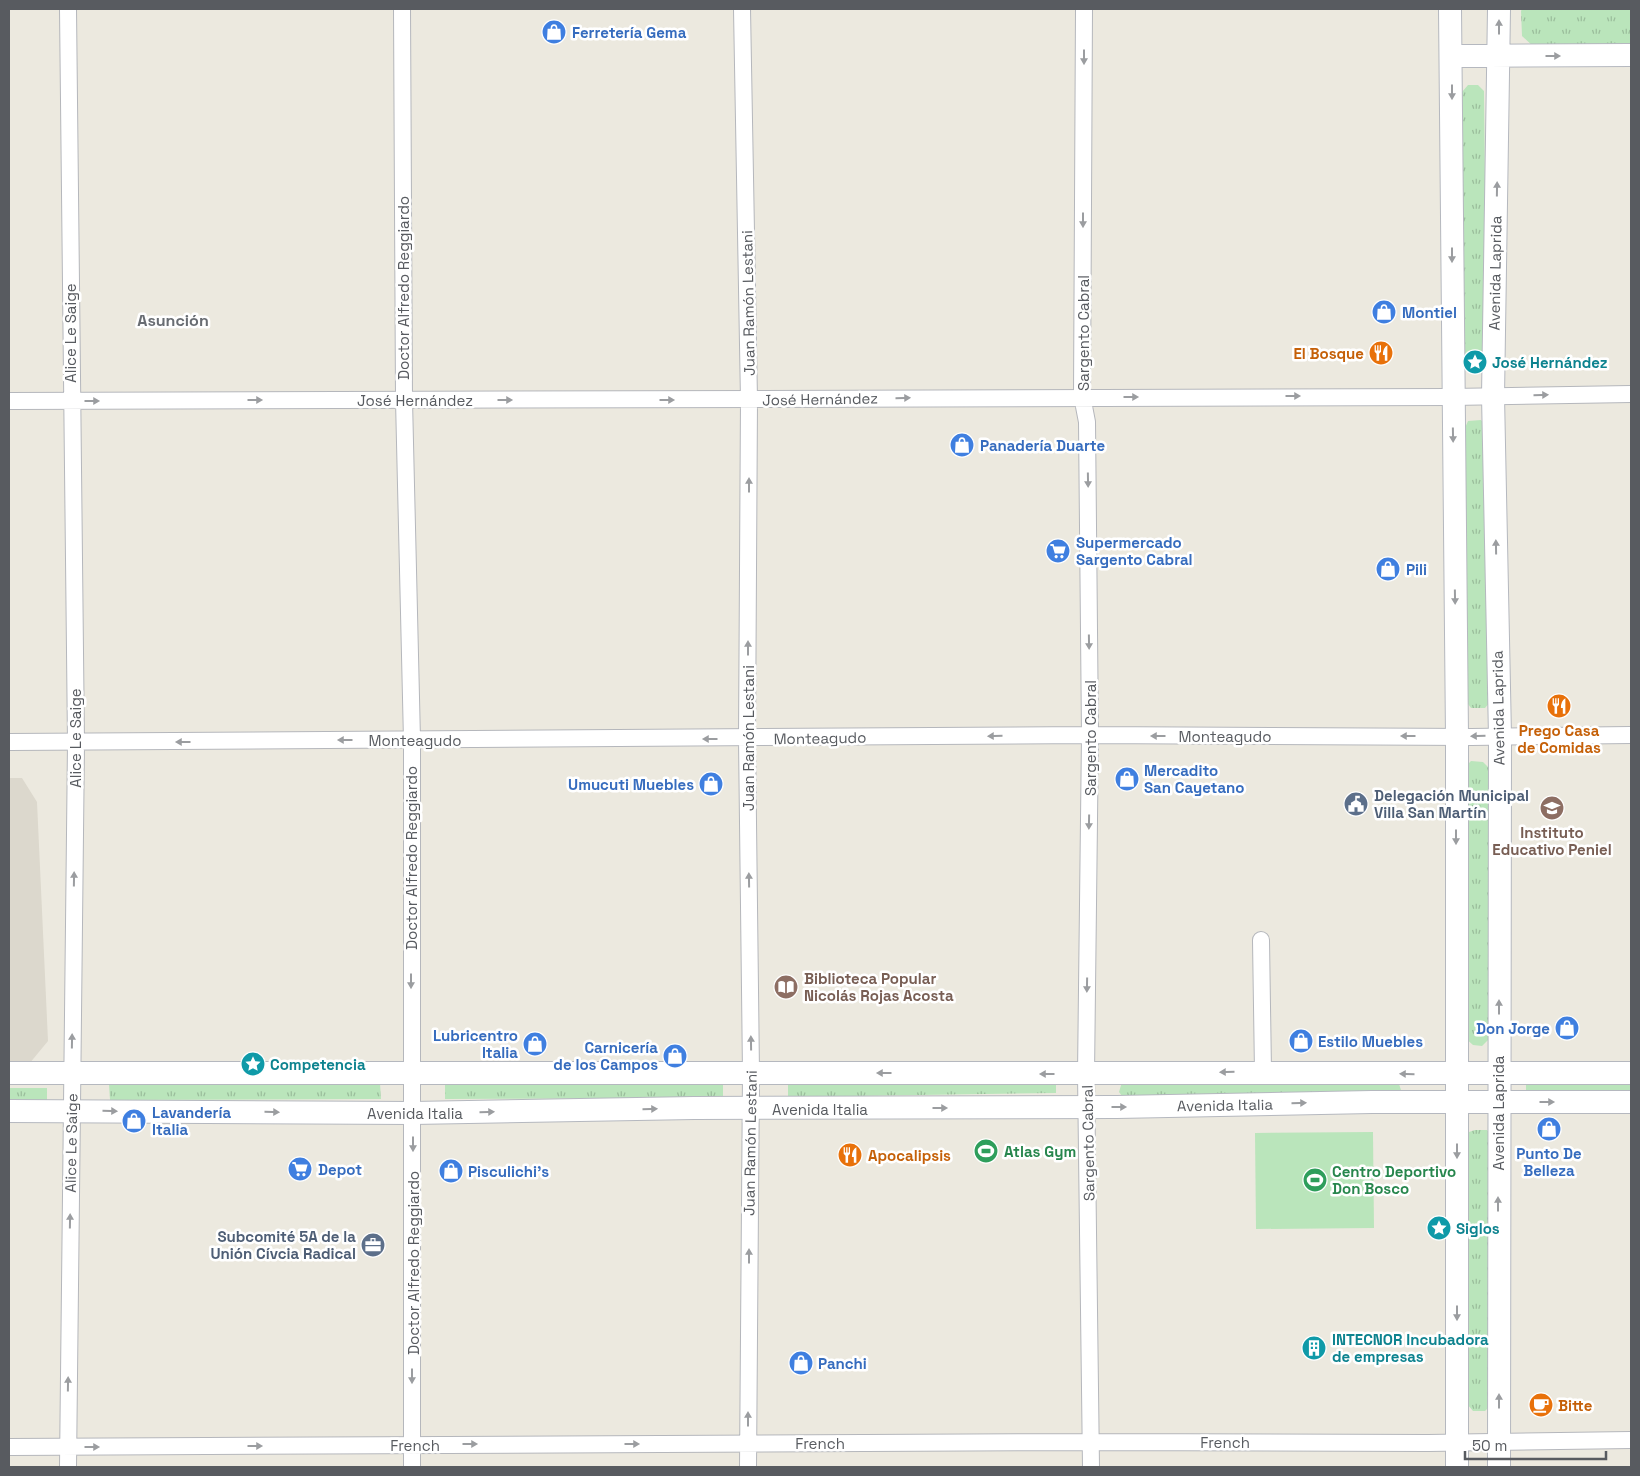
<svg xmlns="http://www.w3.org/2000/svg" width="1640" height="1476" font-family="'Space Grotesk',sans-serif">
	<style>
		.education { fill: #dcd8cd }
		.grass { fill: url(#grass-tufts) }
		.pitch { fill: #bae5bb }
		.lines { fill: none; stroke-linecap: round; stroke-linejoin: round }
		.minor-casing { stroke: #b5b7bc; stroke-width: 18 }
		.secondary-casing { stroke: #b5b8bf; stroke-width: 24 }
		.minor { stroke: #fff; stroke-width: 16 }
		.secondary { stroke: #fff; stroke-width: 22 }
		.oneway { fill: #9b9da0 }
		.labels { text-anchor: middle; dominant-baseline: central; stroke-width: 5; stroke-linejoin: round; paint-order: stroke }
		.shop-label { font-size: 15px; font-weight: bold; fill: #366cbe; stroke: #fff; text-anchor: start }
		.street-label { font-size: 15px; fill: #585b60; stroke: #fff }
		.food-label { font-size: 15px; font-weight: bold; fill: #c56008; stroke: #fff; text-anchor: start }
		.culture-label { font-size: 15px; font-weight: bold; fill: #0d838f; stroke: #fff; text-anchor: start }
		.service-label { font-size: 15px; font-weight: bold; fill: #4e5e75; stroke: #fff; text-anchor: start }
		.education-label { font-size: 15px; font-weight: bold; fill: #785e54; stroke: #fff }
		.leisure-label { font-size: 15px; font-weight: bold; fill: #27864d; stroke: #fff; text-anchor: start }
		.neighbourhood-label { font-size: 16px; font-weight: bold; fill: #696d73; stroke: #fff }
	</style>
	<defs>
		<pattern id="grass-tufts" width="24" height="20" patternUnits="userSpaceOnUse" patternTransform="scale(1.25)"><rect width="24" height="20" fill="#bae5bb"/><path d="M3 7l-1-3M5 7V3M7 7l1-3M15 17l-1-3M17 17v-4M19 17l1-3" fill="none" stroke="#9abd9b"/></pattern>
	</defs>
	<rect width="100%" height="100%" fill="#ece9df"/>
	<path class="education" d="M9 778H22L37 802 48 1041 29 1064H9Z"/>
	<path class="grass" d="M1522 9H1631V48L1536 49 1522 36 1521 11Z
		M1468 85H1478L1484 91 1487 365 1483 369H1466L1463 365 1462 92Z
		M1481 420 1488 429 1490 702 1485 708H1471L1465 700 1464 430 1468 421Z
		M1471 761 1483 762 1491 770V1037L1482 1046 1473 1045 1464 1037V768Z
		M1056 1079V1093L788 1097V1084Z
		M1631 1080V1093L1526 1092V1084L1528 1081Z
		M1398 1081 1401 1090 1397 1093 1122 1096 1119 1092 1122 1082Z
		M445 1082H723V1098L445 1099Z
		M380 1083 381 1099 110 1100 109 1084Z
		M9 1088H47V1104H9Z
		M1475 1130H1487L1493 1137 1492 1404 1485 1411H1473L1467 1404 1465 1138 1469 1132Z"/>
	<path class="pitch" d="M1373 1132 1374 1228 1256 1229 1255 1133Z"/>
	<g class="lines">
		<defs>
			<path id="minor" d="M68 9 76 743 68 1467
				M402 9 404 400 412 740V1467
				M742 9 749 400 747 739 751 1073 748 1467
				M1084 9 1082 396 1087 422 1090 735 1086 1074 1091 1467
				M9 401 1452 397 1631 394
				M9 742 1090 735 1471 737 1631 735
				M1261 940 1263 1072
				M9 1447 1091 1442 1428 1443 1631 1440"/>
			<path id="secondary" d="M1450 9 1457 736V1467
				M1499 9 1493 396 1500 736 1499 1467
				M1452 56 1631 55
				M9 1073H1631
				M9 1111 413 1113 694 1108 1117 1107 1372 1102H1631"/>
		</defs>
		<use href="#minor" class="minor-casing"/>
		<use href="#secondary" class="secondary-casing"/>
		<use href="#minor" class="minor"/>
		<use href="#secondary" class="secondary"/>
	</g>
	<defs><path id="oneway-solid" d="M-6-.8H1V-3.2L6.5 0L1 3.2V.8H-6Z" transform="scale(1.25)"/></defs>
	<g class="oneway">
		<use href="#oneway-solid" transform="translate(1499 27) rotate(-90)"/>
		<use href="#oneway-solid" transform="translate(1553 56)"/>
		<use href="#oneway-solid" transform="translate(1084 57) rotate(90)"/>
		<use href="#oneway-solid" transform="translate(1452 92) rotate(90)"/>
		<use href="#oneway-solid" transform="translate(1497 189) rotate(-89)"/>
		<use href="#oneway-solid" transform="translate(1083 220) rotate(90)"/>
		<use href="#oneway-solid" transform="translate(1452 255) rotate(90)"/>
		<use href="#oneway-solid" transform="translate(1541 395) rotate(-1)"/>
		<use href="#oneway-solid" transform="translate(1293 396)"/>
		<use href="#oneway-solid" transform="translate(1131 397)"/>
		<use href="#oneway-solid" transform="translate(903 398) rotate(-1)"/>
		<use href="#oneway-solid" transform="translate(255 400)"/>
		<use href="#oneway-solid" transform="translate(505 400)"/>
		<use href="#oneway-solid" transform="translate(667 400)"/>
		<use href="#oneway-solid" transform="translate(92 401)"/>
		<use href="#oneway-solid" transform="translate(1453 435) rotate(89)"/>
		<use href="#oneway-solid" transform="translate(1088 480) rotate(89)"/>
		<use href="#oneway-solid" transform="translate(749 485) rotate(-90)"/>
		<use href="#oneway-solid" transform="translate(1496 547) rotate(-91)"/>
		<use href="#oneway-solid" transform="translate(1455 597) rotate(89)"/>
		<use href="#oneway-solid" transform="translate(1089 642) rotate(89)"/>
		<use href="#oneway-solid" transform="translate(748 648) rotate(-90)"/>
		<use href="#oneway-solid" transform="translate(995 736) rotate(179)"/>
		<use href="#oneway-solid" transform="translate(1158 736) rotate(-180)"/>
		<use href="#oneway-solid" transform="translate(1408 736) rotate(-180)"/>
		<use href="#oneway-solid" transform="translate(1478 736) rotate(178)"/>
		<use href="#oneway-solid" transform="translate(710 739) rotate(180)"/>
		<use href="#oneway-solid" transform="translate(345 740) rotate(180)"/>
		<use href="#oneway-solid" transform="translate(183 742) rotate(180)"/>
		<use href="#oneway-solid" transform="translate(1089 822) rotate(91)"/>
		<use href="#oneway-solid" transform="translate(1456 837) rotate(90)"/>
		<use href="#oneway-solid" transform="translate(74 879) rotate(-89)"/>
		<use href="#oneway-solid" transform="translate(749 880) rotate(-91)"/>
		<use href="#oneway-solid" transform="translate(411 981) rotate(90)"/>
		<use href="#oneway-solid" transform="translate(1087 985) rotate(91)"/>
		<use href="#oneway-solid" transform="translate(1499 1007) rotate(-90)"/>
		<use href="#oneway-solid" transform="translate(72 1041) rotate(-89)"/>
		<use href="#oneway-solid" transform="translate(751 1043) rotate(-91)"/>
		<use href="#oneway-solid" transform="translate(1227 1072) rotate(179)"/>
		<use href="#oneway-solid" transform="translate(884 1073) rotate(-180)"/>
		<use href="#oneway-solid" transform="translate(1047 1074) rotate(-180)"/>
		<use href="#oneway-solid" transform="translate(1407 1074) rotate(-179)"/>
		<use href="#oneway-solid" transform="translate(1547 1102)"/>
		<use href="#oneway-solid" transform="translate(1299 1103) rotate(-1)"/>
		<use href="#oneway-solid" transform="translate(1119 1107)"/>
		<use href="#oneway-solid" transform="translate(940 1108)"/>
		<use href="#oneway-solid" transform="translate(650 1109) rotate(-1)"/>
		<use href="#oneway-solid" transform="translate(110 1111) rotate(1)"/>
		<use href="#oneway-solid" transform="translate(272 1112) rotate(1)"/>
		<use href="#oneway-solid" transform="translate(487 1112) rotate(-1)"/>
		<use href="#oneway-solid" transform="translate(413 1144) rotate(90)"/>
		<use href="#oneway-solid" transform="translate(1457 1151) rotate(90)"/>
		<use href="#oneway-solid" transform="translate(1498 1204) rotate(-90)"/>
		<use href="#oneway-solid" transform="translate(70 1221) rotate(-89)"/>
		<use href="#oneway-solid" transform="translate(749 1256) rotate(-90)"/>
		<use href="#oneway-solid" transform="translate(1457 1313) rotate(90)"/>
		<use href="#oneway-solid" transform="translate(412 1376) rotate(90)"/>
		<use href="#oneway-solid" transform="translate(68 1384) rotate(-89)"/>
		<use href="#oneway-solid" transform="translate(1499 1401) rotate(-90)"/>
		<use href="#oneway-solid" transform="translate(748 1419) rotate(-90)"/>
		<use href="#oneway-solid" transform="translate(470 1444)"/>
		<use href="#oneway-solid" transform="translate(632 1444)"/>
		<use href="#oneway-solid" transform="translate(255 1446)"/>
		<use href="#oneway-solid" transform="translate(92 1447)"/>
	</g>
	<defs>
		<symbol id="shop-disc" viewBox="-11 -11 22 22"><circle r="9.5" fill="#3f7fe0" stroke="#fff"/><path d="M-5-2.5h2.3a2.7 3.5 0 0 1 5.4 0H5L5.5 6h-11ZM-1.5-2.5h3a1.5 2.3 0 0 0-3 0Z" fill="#fff"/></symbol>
		<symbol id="restaurant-disc" viewBox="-11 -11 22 22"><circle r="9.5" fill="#e8710a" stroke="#fff"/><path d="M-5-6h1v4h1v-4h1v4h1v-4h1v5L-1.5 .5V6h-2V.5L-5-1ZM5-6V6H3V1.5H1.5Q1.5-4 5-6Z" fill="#fff"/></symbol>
		<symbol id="sight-disc" viewBox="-11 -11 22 22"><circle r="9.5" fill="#0f9aa8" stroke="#fff"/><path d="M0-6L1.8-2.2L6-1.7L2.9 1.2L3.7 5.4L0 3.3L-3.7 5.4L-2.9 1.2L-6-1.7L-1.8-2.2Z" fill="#fff"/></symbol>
		<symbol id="supermarket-disc" viewBox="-11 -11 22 22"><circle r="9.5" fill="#3f7fe0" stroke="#fff"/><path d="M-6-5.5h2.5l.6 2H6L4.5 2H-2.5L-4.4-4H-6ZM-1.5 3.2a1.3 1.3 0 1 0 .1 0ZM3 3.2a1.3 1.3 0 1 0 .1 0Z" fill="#fff"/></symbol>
		<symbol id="civic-disc" viewBox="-11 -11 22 22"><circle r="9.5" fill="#5c6f8a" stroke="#fff"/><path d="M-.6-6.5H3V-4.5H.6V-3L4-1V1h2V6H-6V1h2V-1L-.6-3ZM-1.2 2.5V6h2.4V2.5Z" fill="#fff"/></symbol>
		<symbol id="school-disc" viewBox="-11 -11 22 22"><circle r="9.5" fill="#8d6e63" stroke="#fff"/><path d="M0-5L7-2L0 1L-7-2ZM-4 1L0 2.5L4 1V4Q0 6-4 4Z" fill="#fff"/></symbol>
		<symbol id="library-disc" viewBox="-11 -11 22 22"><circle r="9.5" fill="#8d6e63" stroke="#fff"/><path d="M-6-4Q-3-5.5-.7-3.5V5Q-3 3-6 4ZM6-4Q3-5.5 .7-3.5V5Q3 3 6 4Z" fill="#fff"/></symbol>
		<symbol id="stadium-disc" viewBox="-11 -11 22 22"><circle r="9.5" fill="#2e9e5b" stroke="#fff"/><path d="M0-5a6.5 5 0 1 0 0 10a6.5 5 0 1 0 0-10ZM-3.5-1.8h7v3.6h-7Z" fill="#fff"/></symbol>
		<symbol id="office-disc" viewBox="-11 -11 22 22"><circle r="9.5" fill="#5c6f8a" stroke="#fff"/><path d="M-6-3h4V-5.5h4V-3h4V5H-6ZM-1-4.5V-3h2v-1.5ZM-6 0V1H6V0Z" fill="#fff"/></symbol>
		<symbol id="building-disc" viewBox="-11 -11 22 22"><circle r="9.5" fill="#0f9aa8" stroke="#fff"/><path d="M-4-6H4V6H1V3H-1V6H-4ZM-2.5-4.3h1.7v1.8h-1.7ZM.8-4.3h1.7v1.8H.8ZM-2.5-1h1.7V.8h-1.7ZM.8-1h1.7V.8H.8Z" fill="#fff"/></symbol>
		<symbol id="cafe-disc" viewBox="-11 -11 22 22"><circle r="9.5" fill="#e8710a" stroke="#fff"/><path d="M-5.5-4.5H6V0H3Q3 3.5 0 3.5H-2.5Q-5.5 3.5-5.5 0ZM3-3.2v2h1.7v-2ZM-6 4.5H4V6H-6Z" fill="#fff"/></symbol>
	</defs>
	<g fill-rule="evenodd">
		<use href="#shop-disc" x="540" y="18" width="28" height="28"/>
		<use href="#shop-disc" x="1370" y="298" width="28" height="28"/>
		<use href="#restaurant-disc" x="1367" y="339" width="28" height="28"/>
		<use href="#sight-disc" x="1461" y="348" width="28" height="28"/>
		<use href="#shop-disc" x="948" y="431" width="28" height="28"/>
		<use href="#supermarket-disc" x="1044" y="537" width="28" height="28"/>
		<use href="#shop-disc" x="1374" y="555" width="28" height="28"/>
		<use href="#restaurant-disc" x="1545" y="692" width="28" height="28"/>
		<use href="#shop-disc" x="1113" y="765" width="28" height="28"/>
		<use href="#shop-disc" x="697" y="770" width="28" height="28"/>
		<use href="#civic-disc" x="1342" y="790" width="28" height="28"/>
		<use href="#school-disc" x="1538" y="794" width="28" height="28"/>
		<use href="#library-disc" x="772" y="973" width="28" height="28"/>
		<use href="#shop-disc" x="1553" y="1014" width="28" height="28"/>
		<use href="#shop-disc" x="1287" y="1027" width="28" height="28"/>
		<use href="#shop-disc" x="521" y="1030" width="28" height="28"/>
		<use href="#shop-disc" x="661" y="1042" width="28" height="28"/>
		<use href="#sight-disc" x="239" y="1050" width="28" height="28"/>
		<use href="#shop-disc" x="120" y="1107" width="28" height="28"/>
		<use href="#shop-disc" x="1535" y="1115" width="28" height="28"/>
		<use href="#stadium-disc" x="972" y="1137" width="28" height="28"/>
		<use href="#restaurant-disc" x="836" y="1141" width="28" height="28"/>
		<use href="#supermarket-disc" x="286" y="1155" width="28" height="28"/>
		<use href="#shop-disc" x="437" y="1157" width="28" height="28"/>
		<use href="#stadium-disc" x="1301" y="1166" width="28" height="28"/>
		<use href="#sight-disc" x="1425" y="1214" width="28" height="28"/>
		<use href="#office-disc" x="359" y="1231" width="28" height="28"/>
		<use href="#building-disc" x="1300" y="1334" width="28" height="28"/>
		<use href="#shop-disc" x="787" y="1349" width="28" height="28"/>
		<use href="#cafe-disc" x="1527" y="1391" width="28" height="28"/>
	</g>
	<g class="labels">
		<g class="shop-label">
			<text x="572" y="32">Ferretería Gema</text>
			<text x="1402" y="312">Montiel</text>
			<text x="980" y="445">Panadería Duarte</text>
			<text x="1076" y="542">Supermercado<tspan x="1076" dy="17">Sargento Cabral</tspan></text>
			<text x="1406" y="569">Pili</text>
			<text x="1144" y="770">Mercadito<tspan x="1144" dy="17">San Cayetano</tspan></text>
			<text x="694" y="784" text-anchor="end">Umucuti Muebles</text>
			<text x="1550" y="1028" text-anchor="end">Don Jorge</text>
			<text x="518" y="1035" text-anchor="end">Lubricentro<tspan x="518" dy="17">Italia</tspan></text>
			<text x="1318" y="1041">Estilo Muebles</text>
			<text x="658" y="1047" text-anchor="end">Carnicería<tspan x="658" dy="17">de los Campos</tspan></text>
			<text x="152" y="1112">Lavandería<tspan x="152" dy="17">Italia</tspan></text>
			<text x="1549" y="1153" text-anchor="middle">Punto De<tspan x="1549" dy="17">Belleza</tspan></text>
			<text x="318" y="1169">Depot</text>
			<text x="468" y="1171">Pisculichi's</text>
			<text x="818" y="1363">Panchi</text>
		</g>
		<g class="street-label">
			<text transform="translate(1495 273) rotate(-89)">Avenida Laprida</text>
			<text transform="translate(403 288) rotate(-90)">Doctor Alfredo Reggiardo</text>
			<text transform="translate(748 303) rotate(-91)">Juan Ramón Lestani</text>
			<text transform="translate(70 333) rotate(-90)">Alice Le Saige</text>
			<text transform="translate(1083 333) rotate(-90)">Sargento Cabral</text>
			<text transform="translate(820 399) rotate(-1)">José Hernández</text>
			<text x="415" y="400">José Hernández</text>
			<text transform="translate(1498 708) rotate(-91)">Avenida Laprida</text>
			<text x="1225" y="736">Monteagudo</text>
			<text transform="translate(75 738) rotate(-90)">Alice Le Saige</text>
			<text transform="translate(748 738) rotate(-90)">Juan Ramón Lestani</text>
			<text transform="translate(820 738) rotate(-1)">Monteagudo</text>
			<text transform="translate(1090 738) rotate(-90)">Sargento Cabral</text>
			<text x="415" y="740">Monteagudo</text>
			<text transform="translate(411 858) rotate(-90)">Doctor Alfredo Reggiardo</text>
			<text transform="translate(1225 1105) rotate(-1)">Avenida Italia</text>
			<text x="820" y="1109">Avenida Italia</text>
			<text x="415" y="1113">Avenida Italia</text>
			<text transform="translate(1498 1113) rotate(-90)">Avenida Laprida</text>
			<text transform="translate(71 1143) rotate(-89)">Alice Le Saige</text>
			<text transform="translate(750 1143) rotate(-89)">Juan Ramón Lestani</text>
			<text transform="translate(1088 1143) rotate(-91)">Sargento Cabral</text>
			<text transform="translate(413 1263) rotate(-90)">Doctor Alfredo Reggiardo</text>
			<text x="1225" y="1442">French</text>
			<text x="820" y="1443">French</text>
			<text x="415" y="1445">French</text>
		</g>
		<g class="food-label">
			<text x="1364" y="353" text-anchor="end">El Bosque</text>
			<text x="1559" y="730" text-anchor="middle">Prego Casa<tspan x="1559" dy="17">de Comidas</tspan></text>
			<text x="868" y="1155">Apocalipsis</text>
			<text x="1558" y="1405">Bitte</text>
		</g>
		<g class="culture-label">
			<text x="1492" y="362">José Hernández</text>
			<text x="270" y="1064">Competencia</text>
			<text x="1456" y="1228">Siglos</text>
			<text x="1332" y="1339">INTECNOR Incubadora<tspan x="1332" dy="17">de empresas</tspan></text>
		</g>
		<g class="service-label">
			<text x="1374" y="795">Delegación Municipal<tspan x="1374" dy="17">Villa San Martín</tspan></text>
			<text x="356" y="1236" text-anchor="end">Subcomité 5A de la<tspan x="356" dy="17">Unión Cívcia Radical</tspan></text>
		</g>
		<g class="education-label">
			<text x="1552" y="832">Instituto<tspan x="1552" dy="17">Educativo Peniel</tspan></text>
			<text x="804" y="978" text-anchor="start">Biblioteca Popular<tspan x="804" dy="17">Nicolás Rojas Acosta</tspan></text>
		</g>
		<g class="leisure-label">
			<text x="1004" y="1151">Atlas Gym</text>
			<text x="1332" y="1171">Centro Deportivo<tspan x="1332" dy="17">Don Bosco</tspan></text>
		</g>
		<g class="neighbourhood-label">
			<text x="173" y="320">Asunción</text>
		</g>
	</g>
	<rect width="1640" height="1476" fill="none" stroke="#585b60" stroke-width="20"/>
	<path d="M1465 1451v8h141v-8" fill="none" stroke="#585b60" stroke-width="2.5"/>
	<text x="1472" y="1451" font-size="15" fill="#585b60" stroke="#ffffff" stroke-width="4" paint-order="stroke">50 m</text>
</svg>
